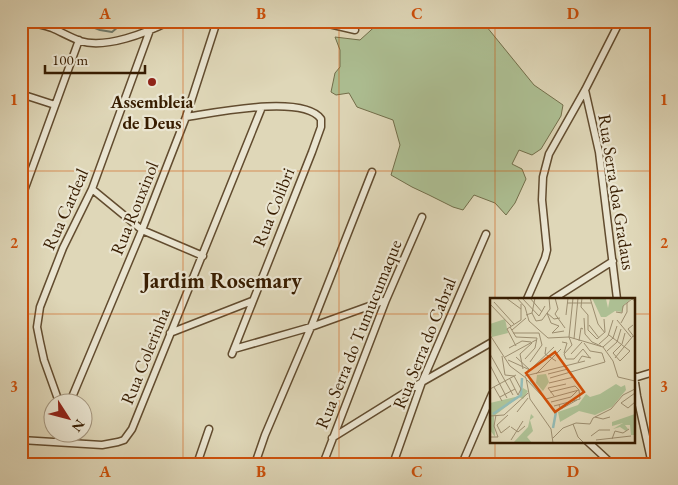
<svg xmlns="http://www.w3.org/2000/svg" width="678" height="485" font-family="'EB Garamond',serif">
	<style>
		.green { fill: #adbf93; stroke: #726e4a }
		.lines { fill: none; stroke-linecap: round; stroke-linejoin: round }
		.stream { stroke: #6f7b6c; stroke-width: 2 }
		.street-casing { stroke: #624c2f; stroke-width: 9 }
		.street { stroke: #eae5d1; stroke-width: 6 }
		.grid { fill: none; stroke: #ce500a; stroke-width: 1; stroke-opacity: 0.55 }
		.poi-dot { fill: #8f2418; stroke: #eae5d1; stroke-width: 2 }
		.labels { text-anchor: middle; dominant-baseline: central; stroke-width: 4.5; stroke-linejoin: round; paint-order: stroke }
		.poi-label { font-size: 18px; font-weight: bold; fill: #381d01; stroke: #eae5d1 }
		.street-label { font-size: 18px; fill: #381d01; stroke: #eae5d1 }
		.district-label { font-size: 22px; font-weight: bold; fill: #381d01; stroke: #eae5d1 }
		.inset-river { fill: none; stroke: #93b9b3; stroke-width: 2.5 }
		.inset-road { fill: none; stroke: #9c8d6f; stroke-width: 1 }
		.view { fill: #ce500a; fill-opacity: 0.15; stroke: #ce500a; stroke-width: 2.5 }
		.inset-edge { fill: none; stroke: #381d01; stroke-width: 2.5 }
		.neatline { fill: none; stroke: #ce500a; stroke-width: 2 }
		.grid-label { font-size: 16px; text-anchor: middle; font-weight: bold; fill: #ce500a }
	</style>
	<rect width="100%" height="100%" fill="#dfd7b8"/>
	<filter id="stains"><feTurbulence type="fractalNoise" baseFrequency=".004" numOctaves="4"/><feColorMatrix values="0 0 0 0 .2 0 0 0 0 .09 0 0 0 0 .02 0 0 0 .5 -.17"/></filter>
	<radialGradient id="worn" r=".72"><stop offset=".6" stop-color="#630" stop-opacity="0"/><stop offset="1" stop-color="#630" stop-opacity=".3"/></radialGradient>
	<path class="green" d="M381 21H482L534 85 563 105 561 116 541 149 532 155 519 150 512 164 522 169 526 179 515 203 506 215 495 203 474 195 463 210 453 207 429 195 412 187 391 175 400 145 393 120 357 107 349 93 336 95 331 92 335 73 340 67V50L335 37 360 40Z"/>
	<g class="lines">
		<path class="stream" d="M77 21 100 30 112 32 118 27 133 21"/>
		<defs>
			<path id="street" d="M638 21H640
				M21 22C32 23 42 24 52 28 61 32 70 37 80 41 106 49 146 33 170 21
				M329 24 355 30
				M585 90 599 152 617 299
				M21 94 55 105
				M186 117C213 113 303 94 321 119V127L312 152 232 354
				M92 189 142 230 203 256
				M21 199 79 40
				M527 299 545 258 547 250 542 200 543 177 549 154 585 90 620 21
				M553 299 613 261
				M170 333 252 301
				M234 349 311 327 386 300
				M634 376 637 396 652 464
				M634 378 657 371
				M59 402 44 360 40 342 37 327 40 307 63 248 92 189 150 30
				M70 402 142 230 186 117 217 21
				M332 438 422 382 492 342
				M21 440 102 445 118 442 124 440 132 429 262 107
				M587 441 612 464
				M57 442 60 432
				M197 464 209 429
				M255 464 265 435 311 327 372 172
				M323 464 386 300 422 217
				M393 464 422 382 486 234
				M462 464 492 394"/>
		</defs>
		<use href="#street" class="street-casing"/>
		<use href="#street" class="street"/>
	</g>
	<path class="grid" d="M183 21V464M339 21V464M495 21V299M21 171H657M21 314H492M634 314H657M495 441V464"/>
	<circle class="poi-dot" cx="152" cy="82" r="5"/>
	<g class="labels">
		<g class="poi-label">
			<text x="152" y="101">Assembleia<tspan x="152" dy="21">de Deus</tspan></text>
		</g>
		<g class="street-label">
			<text transform="translate(617 192) rotate(81)">Rua Serra doa Gradaus</text>
			<text transform="translate(273 207) rotate(-68)">Rua Colibri</text>
			<text transform="translate(134 208) rotate(-68)">Rua Rouxinol</text>
			<text transform="translate(65 209) rotate(-66)">Rua Cardeal</text>
			<text transform="translate(358 334) rotate(-68)">Rua Serra do Tumucumaque</text>
			<text transform="translate(424 343) rotate(-68)">Rua Serra do Cabral</text>
			<text transform="translate(145 356) rotate(-68)">Rua Colerinha</text>
		</g>
		<g class="district-label">
			<text x="222" y="280">Jardim Rosemary</text>
		</g>
	</g>
	<g transform="translate(490 298)">
		<rect width="145" height="145" fill="#dfd7b8"/>
		<path d="M102 0 116 1 118 10 120 0H142L134 7 132 14 125 13 116 19H111ZM15 21 18 35 2 39 0 26ZM56 76 59 84 53 93 46 85 47 77ZM126 86 131 89 135 87 136 92 122 109 105 117 89 113 70 124 68 114 88 107 96 96 100 99 110 96ZM33 90 38 93 33 101 29 99 4 118 5 139 0 132V105L29 98ZM41 116 44 119 40 122 43 133 37 139 42 145H23L38 129ZM145 116V137H141L140 127H135L138 131 136 133 130 129 123 131 133 125 122 128V124Z" fill="#adbf93"/>
		<path class="inset-river" d="M40 82 51 94M3 116 31 97 32 80M63 130 66 114"/>
		<path class="inset-road" d="M16 0 31 11M27 0 35 9 39 23 58 40 79 39 113 49 123 63 128 79 145 83M32 0 49 18 55 8M40 0 52 14M65 0 68 11 65 16 75 30M92 0 91 9 98 17V32L107 41 115 34 114 21M100 0 108 26 115 35M4 4 24 26M77 5H101M0 6 21 28M126 14 132 15 133 8 142 1 145 3M42 15 46 23 52 22 60 11 59 0M57 15 61 25 69 28 62 35 74 33M57 15 64 21 70 20M36 17 42 15 45 0M76 17 78 0M94 20 95 36 102 44 111 48M127 22 141 39M131 25 137 14V5M99 27 109 40M143 27 138 31 145 40M20 29 26 39 47 40 45 50 35 61M22 32 36 20M23 35H49M0 37 20 68 36 80 40 101 61 131 63 145M119 37 140 53 130 63 123 55M84 41 88 0M89 43 91 30 93 31M72 44 77 45 74 55M109 46 118 38 123 22M26 48 17 31 31 22V6M56 49 55 56 66 63M113 49 123 40 127 28M19 50 32 43 41 44M117 53 127 44 131 31M123 55 132 46 135 35M0 56 23 97M74 56 82 47 79 39 83 0M74 56 76 61H84L93 51 100 60M81 56 92 44M12 58 15 77 24 78M15 59 46 42M26 59 40 72M125 60 143 38M18 62 40 72M40 64 52 47 49 35M88 64 92 58 101 60M0 67 17 100M33 71 30 56 42 45M40 72 64 49M46 76 71 51M58 76 78 71M24 78 31 91 28 97M35 78 95 63M60 80 115 64 112 55 100 53 94 45M20 81 28 97M37 82 67 114M59 85 84 79M4 89 12 103M0 91 26 77M60 94 85 88 89 92M145 95 131 105 138 110 145 104M64 98 58 90 76 86M10 99 25 91M56 101 89 92M61 104 81 99 87 93M69 107 71 111 87 102M64 108 90 101 89 92M27 114 38 100M18 117 7 127 11 135 20 128M0 118 14 117 38 95M105 119 113 121 120 119M83 126 88 139 94 145M21 129 28 134 35 128M101 138 109 132H120M0 139H8L4 128 6 117M63 140 73 130 86 125 100 126 103 120 121 111 133 97 145 91M122 141 125 133 133 135 139 131M21 142 33 123M106 142 141 138M107 145H140"/>
		<path class="view" d="M65 54 94 94 65 114 36 75Z"/>
		<rect width="145" height="145" class="inset-edge"/>
	</g>
	<rect width="678" height="485" fill="none" stroke="#dfd7b8" stroke-width="55"/>
	<g transform="translate(68 418) rotate(126)"><circle r="24" fill="#eae5d1" stroke="#a3957e"/>
	<path d="M0-4L9 19L0 12L-9 19Z" fill="#8f2418"/>
	<text y="-8" font-size="14" font-weight="bold" text-anchor="middle" fill="#381d01">N</text>
	</g>
	<path d="M45 65v8h100v-8" fill="none" stroke="#381d01" stroke-width="2.5"/>
	<text x="52" y="65" font-size="15" fill="#381d01" stroke="#eae5d1" stroke-width="4" paint-order="stroke">100 m</text>
	<rect x="28" y="28" width="622" height="430" class="neatline"/>
	<g class="grid-label">
		<text x="105" y="19">A</text>
		<text x="261" y="19">B</text>
		<text x="417" y="19">C</text>
		<text x="573" y="19">D</text>
		<text x="14" y="105">1</text>
		<text x="664" y="105">1</text>
		<text x="14" y="248">2</text>
		<text x="664" y="248">2</text>
		<text x="14" y="392">3</text>
		<text x="664" y="392">3</text>
		<text x="105" y="477">A</text>
		<text x="261" y="477">B</text>
		<text x="417" y="477">C</text>
		<text x="573" y="477">D</text>
	</g>
	<rect width="100%" height="100%" filter="url(#stains)"/>
	<rect width="100%" height="100%" fill="url(#worn)"/>
</svg>
